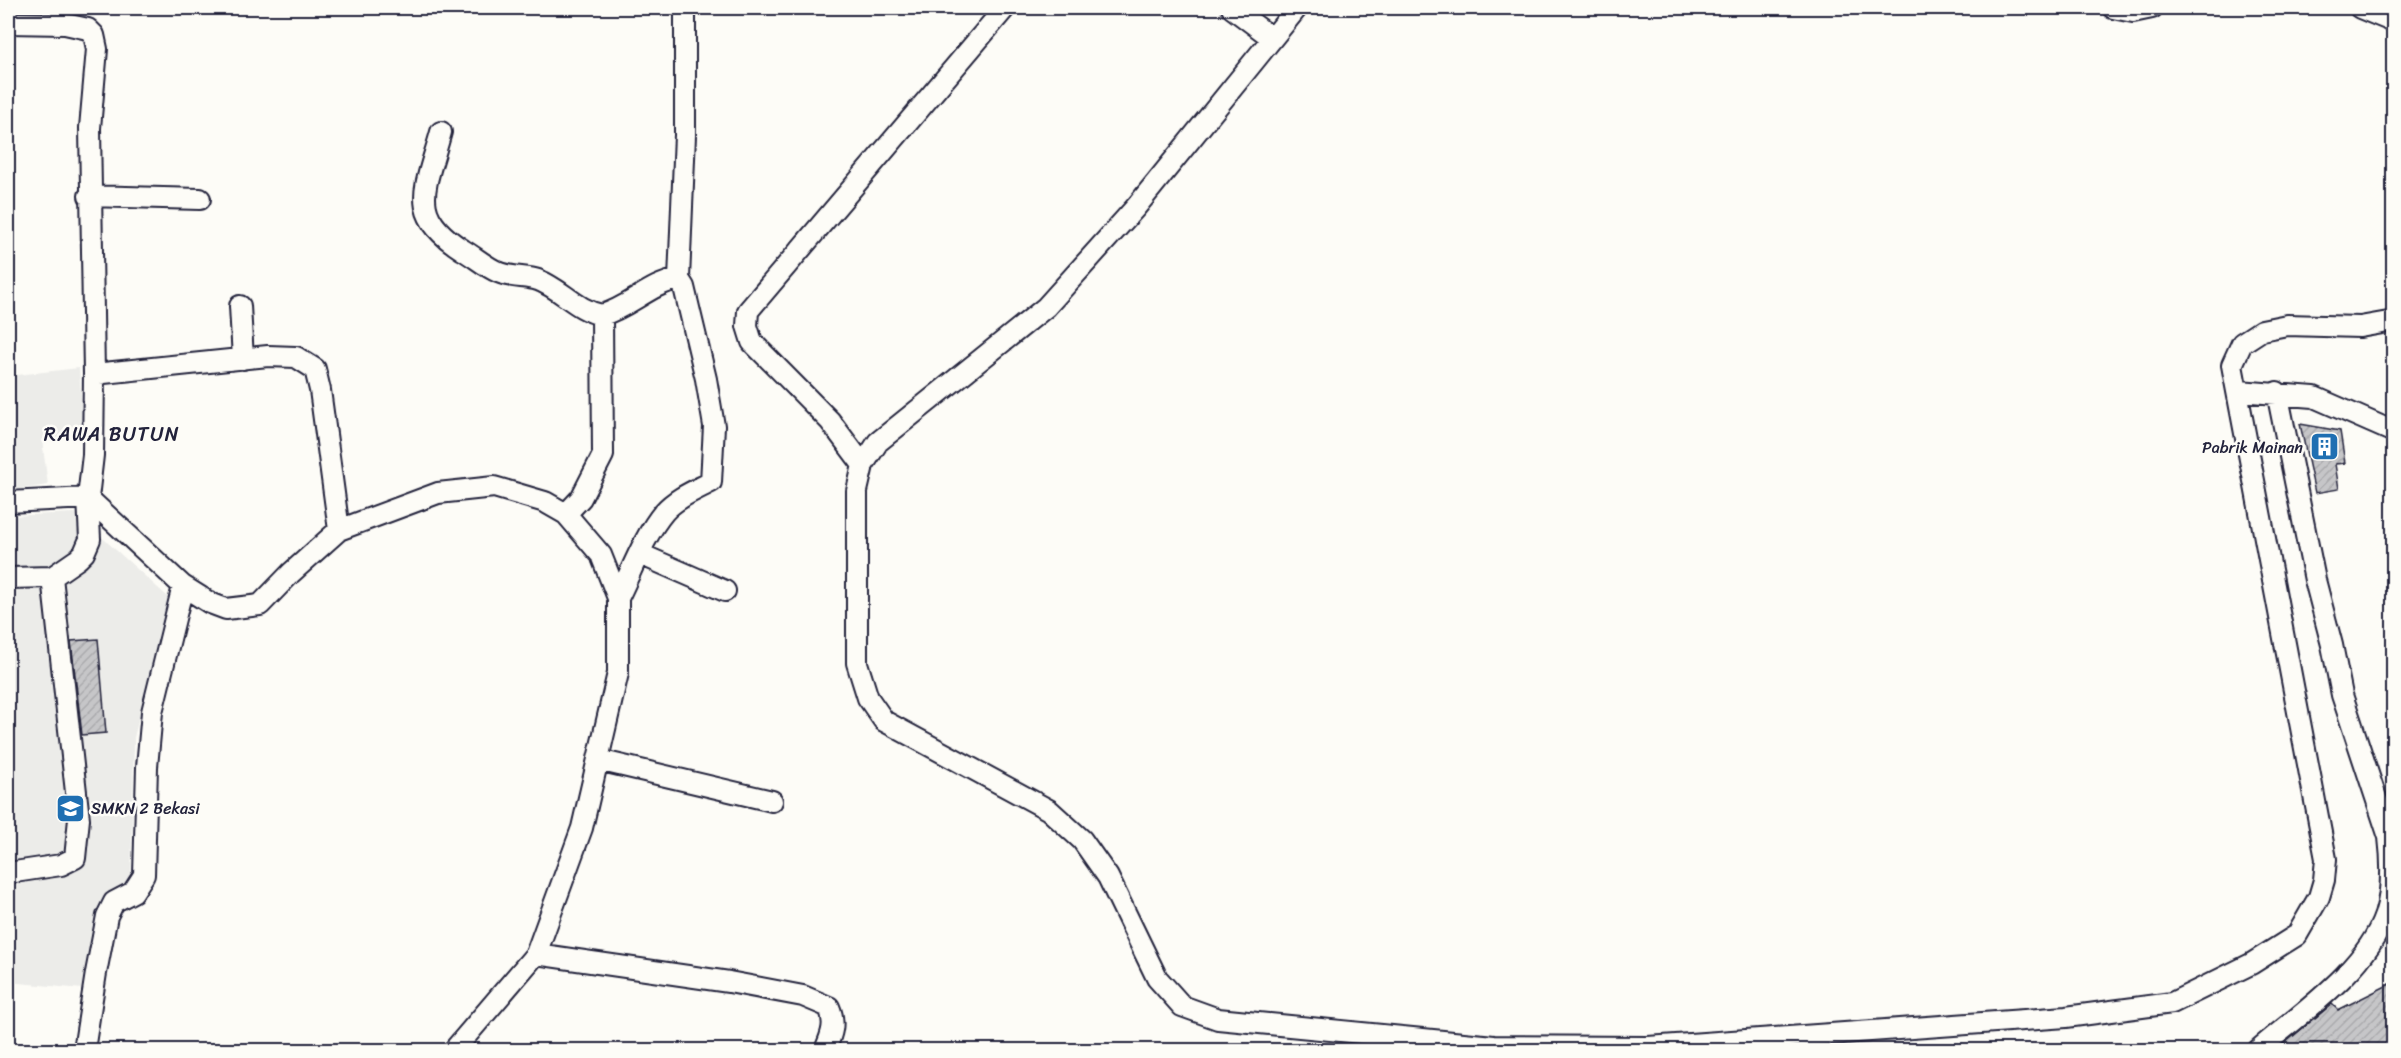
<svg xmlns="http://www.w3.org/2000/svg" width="2401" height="1058" font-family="Sriracha,sans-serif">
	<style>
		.built { fill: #ecece9 }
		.building { fill: url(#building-hatch); stroke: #22223b; stroke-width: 1.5 }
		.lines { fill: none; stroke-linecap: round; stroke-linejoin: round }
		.minor-casing { stroke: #22223b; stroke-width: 24 }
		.minor { stroke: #fdfcf7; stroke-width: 20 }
		.labels { text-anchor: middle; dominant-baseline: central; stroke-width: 5; stroke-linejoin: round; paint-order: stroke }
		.poi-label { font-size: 16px; fill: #22223b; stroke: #fdfcf7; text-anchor: end }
		.quarter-label { font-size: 20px; letter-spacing: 1.5px; fill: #22223b; stroke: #fdfcf7 }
	</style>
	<defs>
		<pattern id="building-hatch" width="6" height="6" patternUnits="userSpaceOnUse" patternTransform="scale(1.5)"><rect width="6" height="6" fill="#c6c6c8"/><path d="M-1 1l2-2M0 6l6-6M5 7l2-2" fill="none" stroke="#aaaaad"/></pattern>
	</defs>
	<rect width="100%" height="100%" fill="#fdfcf7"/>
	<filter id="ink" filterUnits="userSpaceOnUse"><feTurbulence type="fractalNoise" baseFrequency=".0167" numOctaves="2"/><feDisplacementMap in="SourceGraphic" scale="12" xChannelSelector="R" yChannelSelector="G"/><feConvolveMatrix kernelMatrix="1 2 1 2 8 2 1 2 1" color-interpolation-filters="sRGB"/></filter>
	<g filter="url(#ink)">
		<path class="built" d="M79 368 84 437 42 440 48 485 8 491V376Z
			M75 513 168 597 134 738 131 879 104 899 83 989 8 982V516Z"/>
		<path class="building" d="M2300 424 2340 431 2345 463 2335 464 2339 489 2315 493Z
			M98 639 106 733 82 735 71 641Z
			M2394 982V1050H2276L2332 1004 2338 1010Z"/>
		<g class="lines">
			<defs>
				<path id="minor" d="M1232 8 1272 38
					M1297 8 1136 207 1046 307 878 442 863 465 857 491V663L868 698 884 721 1049 810 1082 840 1108 877 1157 978 1182 1006 1218 1019 1494 1046 1648 1047 2066 1017 2172 1003 2251 964 2297 935 2319 897 2324 880 2326 859 2232 365 2242 343 2262 330 2287 325 2360 327 2394 321
					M2113 8 2133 12 2152 8
					M2360 8 2394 22
					M8 23 65 24 88 29 94 35 97 49 90 128 94 374 93 455 88 498 90 539 84 553 78 559 52 577 8 578
					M441 132C426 188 406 214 463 250 475 257 486 267 498 272 511 278 526 276 538 280 562 289 576 310 602 315
					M89 196 200 199
					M240 306 243 359
					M94 374 268 356 296 357 315 369 320 390 339 530
					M2239 391 2314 397 2394 432
					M863 465 830 421 752 342 747 326 748 311 1005 8
					M8 502 88 498 183 586 210 603 226 609 260 605 291 573 339 530 438 493 494 487 545 502 566 514 601 555 618 598V673L582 828 536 954 454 1050
					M566 514 581 498 603 455 602 315C630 307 650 284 679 279
					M640 554 725 591
					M618 598C632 570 644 536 664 512 676 498 696 490 711 482L714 426 706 379 684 287 679 279 685 135V8
					M598 760 772 801
					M8 873 61 865 75 858 79 819 52 577
					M536 954 729 982 803 996 829 1007C836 1023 832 1034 825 1050
					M84 1050 96 973 107 916 114 902 133 892 144 875 147 767 152 712 183 586
					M2258 1050C2300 1014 2367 969 2385 915 2393 890 2392 862 2389 837L2342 695 2332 645 2315 580 2277 392"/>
			</defs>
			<use href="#minor" class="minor-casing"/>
			<use href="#minor" class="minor"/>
		</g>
	</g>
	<defs>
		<symbol id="building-square" viewBox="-11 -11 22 22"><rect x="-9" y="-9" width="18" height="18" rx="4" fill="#1f6fb2" stroke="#fdfcf7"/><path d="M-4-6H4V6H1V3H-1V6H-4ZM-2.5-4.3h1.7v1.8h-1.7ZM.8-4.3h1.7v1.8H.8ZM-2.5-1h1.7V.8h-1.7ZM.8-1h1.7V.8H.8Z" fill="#fff"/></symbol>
		<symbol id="school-square" viewBox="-11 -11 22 22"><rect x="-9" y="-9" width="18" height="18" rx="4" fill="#1f6fb2" stroke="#fdfcf7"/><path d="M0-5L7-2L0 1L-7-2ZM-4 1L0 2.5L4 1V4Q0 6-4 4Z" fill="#fff"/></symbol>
	</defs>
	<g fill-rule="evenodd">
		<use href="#building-square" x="2308" y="430" width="33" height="33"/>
		<use href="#school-square" x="54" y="792" width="33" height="33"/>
	</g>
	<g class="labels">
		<g class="poi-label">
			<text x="2303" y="447">Pabrik Mainan</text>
			<text x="91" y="808" text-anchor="start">SMKN 2 Bekasi</text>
		</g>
		<g class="quarter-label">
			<text x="112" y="434">RAWA BUTUN</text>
		</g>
	</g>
	<rect width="2401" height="1058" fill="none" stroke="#fdfcf7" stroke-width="30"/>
	<rect x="15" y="15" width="2371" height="1028" fill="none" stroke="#22223b" stroke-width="2" filter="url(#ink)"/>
</svg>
